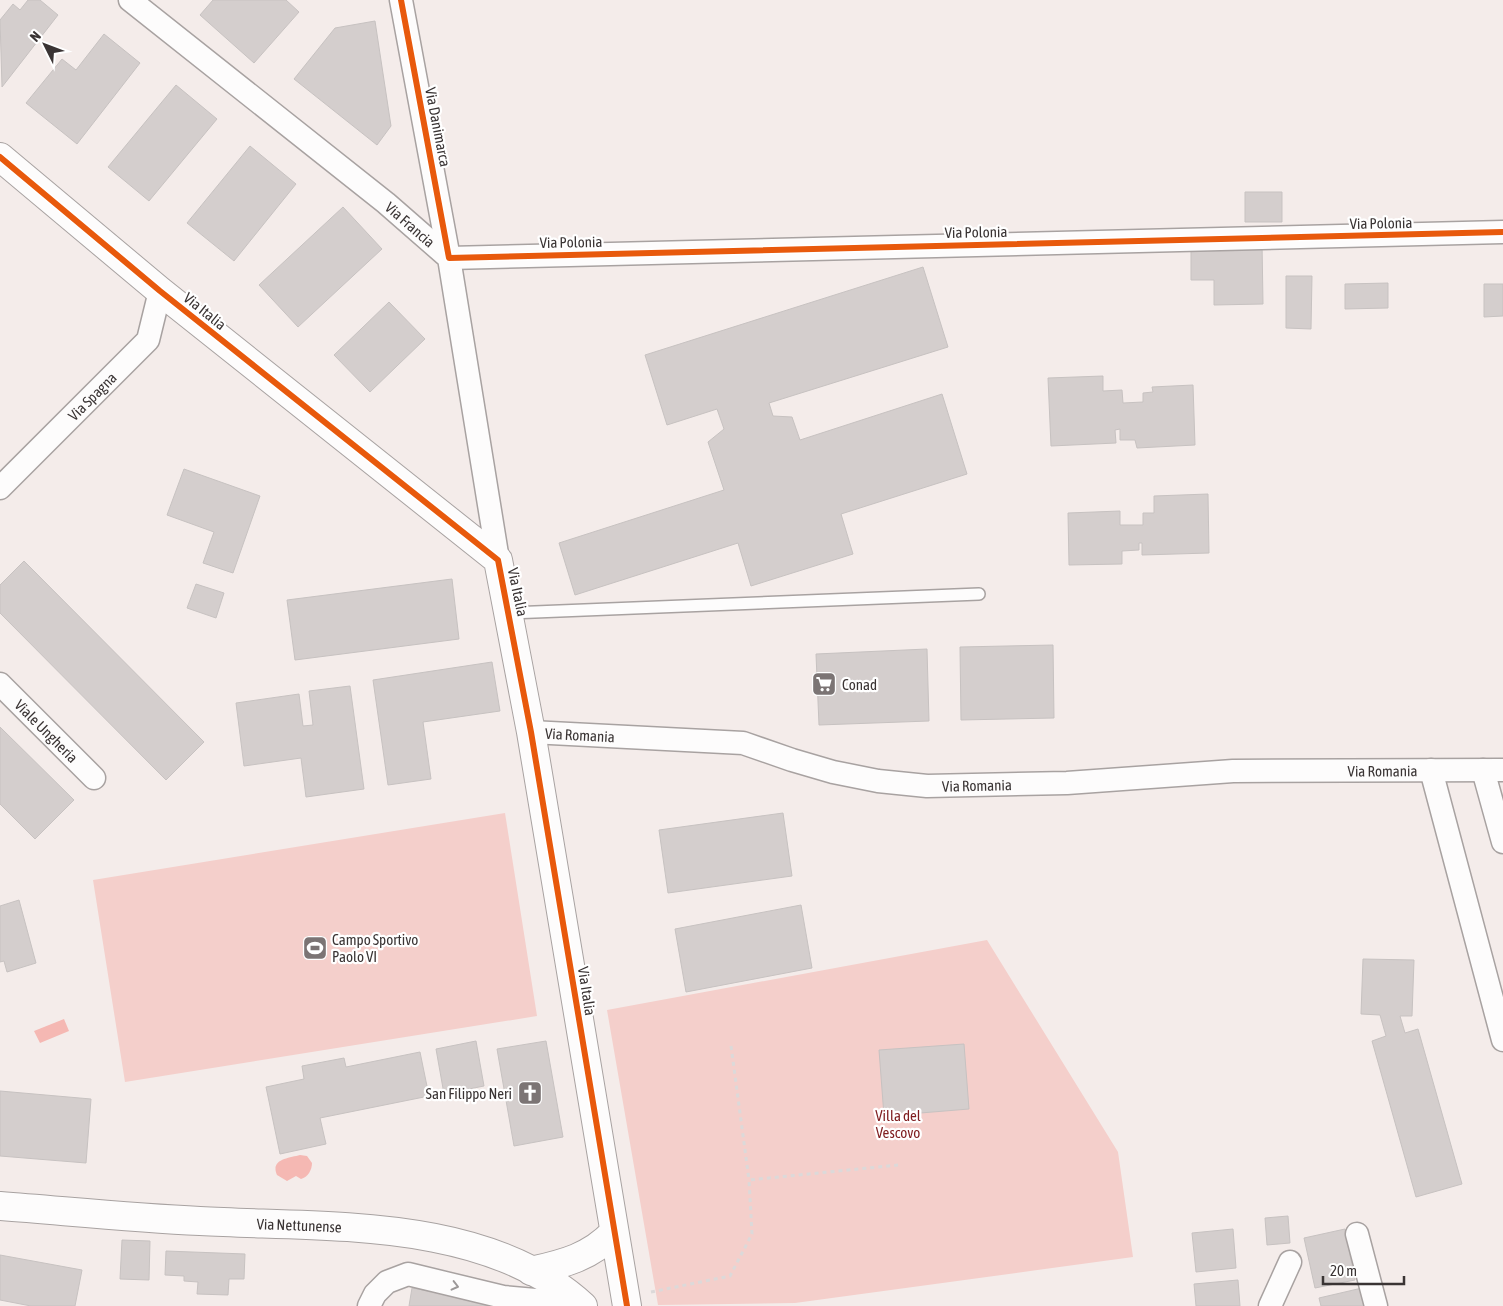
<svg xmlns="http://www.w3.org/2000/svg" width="1503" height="1306" font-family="'Asap Condensed',sans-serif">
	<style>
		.green { fill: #f4cfcb }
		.water { fill: #f5b8b3 }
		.building { fill: #d4cecd; stroke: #c7c2c1 }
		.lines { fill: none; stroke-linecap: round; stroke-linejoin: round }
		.service-casing { stroke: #a8a2a1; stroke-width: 14 }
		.minor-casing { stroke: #a8a2a1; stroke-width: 25 }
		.tertiary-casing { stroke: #a8a2a1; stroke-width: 30 }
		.primary-casing { stroke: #a8a2a1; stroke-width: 30 }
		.path { stroke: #dcd9d9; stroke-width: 3; stroke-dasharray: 4 4; stroke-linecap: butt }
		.service { stroke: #fdfcfc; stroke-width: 11 }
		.minor { stroke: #fdfcfc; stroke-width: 22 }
		.tertiary { stroke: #fdfcfc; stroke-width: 28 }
		.primary { stroke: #fdfcfc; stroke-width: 28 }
		.cycleway-casing { stroke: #fff; stroke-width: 9 }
		.cycleway { stroke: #e8590c; stroke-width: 6 }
		.oneway { stroke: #9c9898 }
		.labels { text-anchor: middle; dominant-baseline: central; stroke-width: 4.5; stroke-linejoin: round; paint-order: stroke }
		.street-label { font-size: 15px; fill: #3a3434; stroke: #fff }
		.poi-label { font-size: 15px; fill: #3a3434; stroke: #fff; text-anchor: start }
		.park-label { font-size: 15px; fill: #7f1d1f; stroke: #fff }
	</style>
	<rect width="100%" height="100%" fill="#f4ecea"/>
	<path class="green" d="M505 813 537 1016 125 1082 93 880Z
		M987 940 1118 1152 1133 1257 795 1303 658 1305 607 1010Z"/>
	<path class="water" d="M64 1019 69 1031 40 1043 34 1031Z
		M300 1155 307 1156 312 1163C312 1170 308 1177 301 1179L296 1176 287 1181 277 1175C270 1159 289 1158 300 1155Z"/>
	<path class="building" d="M28 0H40L58 15 2 87 0 20 13 4 20 10Z
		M213 0H286L299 12 254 63 200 15Z
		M375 21 391 126 377 145 294 79 335 28Z
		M104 34 140 63 77 144 26 103 62 59 76 70Z
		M176 85 217 119 149 201 108 167Z
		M250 146 296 184 234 261 187 223Z
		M1245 192H1282V222H1245Z
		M343 207 382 249 298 327 259 285Z
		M1262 242 1263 304 1214 305V280H1191V250Z
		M923 267 948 347 769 403 773 416 792 417 800 440 942 394 967 474 841 514 853 554 751 586 738 543 575 595 559 543 724 490 708 442 724 429 717 409 667 425 645 355Z
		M1286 276H1312L1311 329 1286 328Z
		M1388 283V308L1345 309V284Z
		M1484 284H1503V316L1484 317Z
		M389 302 425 339 370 392 334 355Z
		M1103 376V391L1122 390 1123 403 1143 402V393L1153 392 1152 387 1193 385 1195 445 1137 448 1135 440H1120V429L1115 430 1116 443 1051 446 1048 378Z
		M184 469 260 496 233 573 203 563 214 532 167 515Z
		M1208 494 1209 553 1142 555V543H1139V550L1122 551V564L1069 565 1068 513 1120 511V525H1143V513H1154V496Z
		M24 561 204 742 166 780 0 613V585Z
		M452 579 459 639 295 660 287 600Z
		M196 584 224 593 216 618 187 608Z
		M1053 645 1054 718 961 720 960 647Z
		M927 649 929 721 819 725 816 654Z
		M492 662 500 711 423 722 431 779 388 785 373 680Z
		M350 686 364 789 306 797 301 758 244 766 236 703 299 694 303 726 313 725 309 691Z
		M0 727 74 800 35 839 0 804Z
		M783 813 792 876 668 893 659 830Z
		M19 900 36 963 7 972 4 961 0 962V906Z
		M801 905 812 968 686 992 675 929Z
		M1363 959 1414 960 1412 1016H1400L1405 1033 1418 1029 1462 1184 1416 1197 1372 1041 1386 1036 1380 1015 1361 1014Z
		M476 1041 484 1086 444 1094 436 1049Z
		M546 1041 563 1137 514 1146 497 1049Z
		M964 1044 969 1109 884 1116 879 1050Z
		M420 1052 429 1096 320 1118 326 1144 280 1154 266 1087 304 1079 302 1066 344 1058 346 1067Z
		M0 1091 91 1099 86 1163 0 1156Z
		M1288 1216 1290 1243 1267 1245 1265 1218Z
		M1233 1229 1236 1268 1196 1272 1192 1233Z
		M1345 1229 1355 1280 1315 1288 1304 1238Z
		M122 1240 150 1241 149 1280 120 1279Z
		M166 1251 245 1254 244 1279H229L228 1295 197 1294 198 1282 184 1281V1276L165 1275Z
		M0 1255 82 1270 75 1306H31L0 1300Z
		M1238 1280 1240 1306H1196L1194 1284Z
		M412 1288 511 1306H409Z
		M1362 1288 1366 1306H1321L1319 1298Z"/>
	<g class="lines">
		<defs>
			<path id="service" d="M510 613 979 594"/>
			<g id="minor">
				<path id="s1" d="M130 0 386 203 449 258 498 560"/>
				<path d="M401 0 449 258 1503 232"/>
				<path id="s2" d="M0 488 148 340 160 291"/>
				<path id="s3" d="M0 684 94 778"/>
				<path id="s4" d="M531 732 743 743 792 760 833 772 878 781 927 786 1067 783 1233 771 1503 770"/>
				<path d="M1431 770 1503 1040"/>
				<path d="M1483 770 1503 842"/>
				<path d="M1357 1234 1376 1306"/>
				<path d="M369 1306 375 1294 387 1282 408 1274 503 1297 581 1304"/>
				<path d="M1270 1306 1290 1262"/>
			</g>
			<path id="tertiary" d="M0 157 160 291 498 560 531 732 627 1306
				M531 1271C563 1264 591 1257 614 1232"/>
			<g id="primary">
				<path id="s5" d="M0 1206C66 1211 133 1218 200 1221 323 1228 485 1216 583 1306"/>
			</g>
		</defs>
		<use href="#service" class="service-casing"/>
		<use href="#minor" class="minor-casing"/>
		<use href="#tertiary" class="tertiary-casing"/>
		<use href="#primary" class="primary-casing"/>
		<path class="path" d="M731 1046 749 1180
			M651 1292 730 1276 752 1234 749 1180 898 1165"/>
		<use href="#service" class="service"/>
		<use href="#minor" class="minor"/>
		<use href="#tertiary" class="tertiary"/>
		<use href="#primary" class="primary"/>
		<defs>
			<path id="cycleway" d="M401 0 449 258 1503 232
				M0 157 160 291 498 560 531 732 627 1306"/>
		</defs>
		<use href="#cycleway" class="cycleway-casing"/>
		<use href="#cycleway" class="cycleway"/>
	</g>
	<defs><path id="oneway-chevron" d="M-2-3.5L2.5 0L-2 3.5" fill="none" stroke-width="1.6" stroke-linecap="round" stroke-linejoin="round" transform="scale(1.25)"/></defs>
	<use class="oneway" href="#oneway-chevron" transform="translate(455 1286) rotate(14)"/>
	<defs>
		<symbol id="supermarket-square" viewBox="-11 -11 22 22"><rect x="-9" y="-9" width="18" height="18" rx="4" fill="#7b7474" stroke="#fff"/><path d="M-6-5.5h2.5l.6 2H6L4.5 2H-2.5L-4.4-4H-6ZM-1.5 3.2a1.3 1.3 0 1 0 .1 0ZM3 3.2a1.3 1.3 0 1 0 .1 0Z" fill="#fff"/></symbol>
		<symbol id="stadium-square" viewBox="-11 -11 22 22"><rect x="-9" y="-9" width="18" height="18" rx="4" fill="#7b7474" stroke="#fff"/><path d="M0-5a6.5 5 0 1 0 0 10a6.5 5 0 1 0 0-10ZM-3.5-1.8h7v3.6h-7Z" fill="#fff"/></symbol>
		<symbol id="church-square" viewBox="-11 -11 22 22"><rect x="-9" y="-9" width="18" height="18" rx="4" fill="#7b7474" stroke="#fff"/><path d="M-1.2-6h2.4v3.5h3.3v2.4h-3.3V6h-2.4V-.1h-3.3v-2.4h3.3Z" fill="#fff"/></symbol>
	</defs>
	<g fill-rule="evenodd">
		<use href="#supermarket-square" x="810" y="670" width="28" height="28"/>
		<use href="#stadium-square" x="301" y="934" width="28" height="28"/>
		<use href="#church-square" x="516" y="1079" width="28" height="28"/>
	</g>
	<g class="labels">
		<g class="street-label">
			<text transform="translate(438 127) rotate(79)">Via Danimarca</text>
			<text transform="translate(1381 223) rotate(-1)">Via Polonia</text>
			<text stroke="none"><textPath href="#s1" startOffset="359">Via Francia</textPath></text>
			<text transform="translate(976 232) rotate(-1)">Via Polonia</text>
			<text transform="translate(571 242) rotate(-1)">Via Polonia</text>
			<text transform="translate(205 311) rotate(39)">Via Italia</text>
			<text stroke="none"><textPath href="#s2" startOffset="130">Via Spagna</textPath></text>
			<text transform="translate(518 592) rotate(78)">Via Italia</text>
			<text stroke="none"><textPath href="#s3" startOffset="66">Viale Ungheria</textPath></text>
			<text stroke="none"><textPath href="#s4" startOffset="49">Via Romania</textPath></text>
			<text stroke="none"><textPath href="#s4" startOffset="858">Via Romania</textPath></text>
			<text stroke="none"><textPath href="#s4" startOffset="452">Via Romania</textPath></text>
			<text transform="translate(587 991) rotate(81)">Via Italia</text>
			<text stroke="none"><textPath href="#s5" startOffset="300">Via Nettunense</textPath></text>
		</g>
		<g class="poi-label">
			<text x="842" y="684">Conad</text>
			<text x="332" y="939">Campo Sportivo<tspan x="332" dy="17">Paolo VI</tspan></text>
			<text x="512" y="1093" text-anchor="end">San Filippo Neri</text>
		</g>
		<g class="park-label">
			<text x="898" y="1115">Villa del<tspan x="898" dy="17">Vescovo</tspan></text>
		</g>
	</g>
	<g transform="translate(45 45) rotate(312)" stroke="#ffffff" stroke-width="4" paint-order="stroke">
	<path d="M0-4L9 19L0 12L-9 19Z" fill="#3a3434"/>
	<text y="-8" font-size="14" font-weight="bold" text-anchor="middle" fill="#3a3434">N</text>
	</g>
	<path d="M1323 1276v8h81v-8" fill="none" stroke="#3a3434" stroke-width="2.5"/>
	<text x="1330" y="1276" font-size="15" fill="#3a3434" stroke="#ffffff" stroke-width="4" paint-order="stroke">20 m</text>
</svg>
